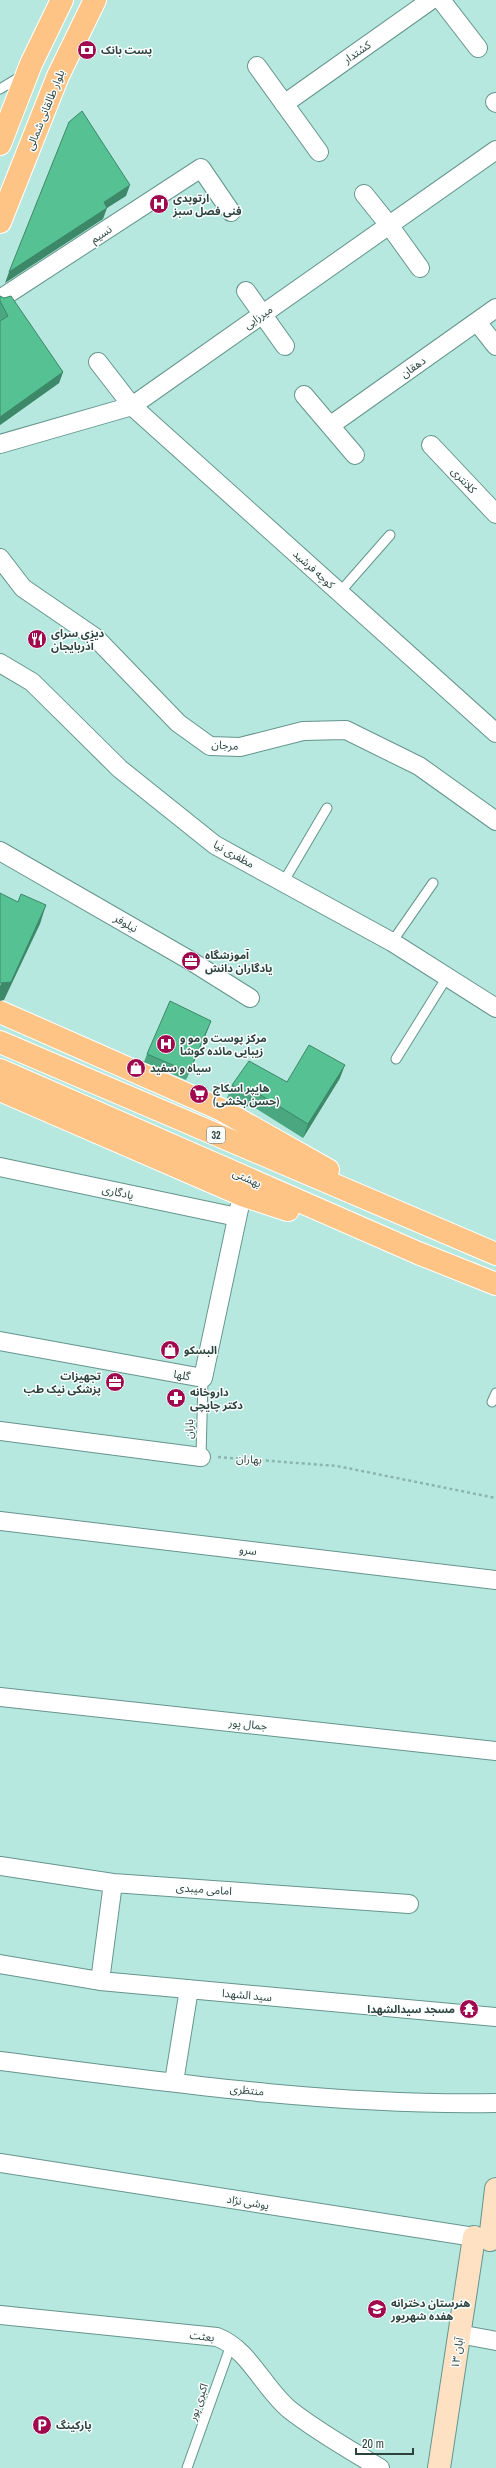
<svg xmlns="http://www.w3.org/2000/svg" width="496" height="2468" font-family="'Archivo Narrow','Noto Sans Arabic',sans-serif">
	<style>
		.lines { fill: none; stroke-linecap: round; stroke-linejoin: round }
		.lane-casing { stroke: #65958d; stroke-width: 11 }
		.street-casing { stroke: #65958d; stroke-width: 20 }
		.secondary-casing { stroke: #65958d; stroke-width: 24 }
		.primary-casing { stroke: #fff; stroke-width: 24 }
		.path { stroke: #8cb5ae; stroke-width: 2.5; stroke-dasharray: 3 3; stroke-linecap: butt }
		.lane { stroke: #fff; stroke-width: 9 }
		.street { stroke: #fff; stroke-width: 18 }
		.secondary { stroke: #fee1c2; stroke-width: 22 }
		.primary { stroke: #fdc485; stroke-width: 22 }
		.wall { fill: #4aa77f }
		.shaded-wall { fill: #3c8868 }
		.building { fill: #56c294; stroke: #3c8868 }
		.labels { text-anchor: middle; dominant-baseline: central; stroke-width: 3; stroke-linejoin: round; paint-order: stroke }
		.shield { fill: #f9fefd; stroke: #6a7a77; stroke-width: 1 }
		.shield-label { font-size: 10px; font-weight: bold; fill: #2d413d }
		.poi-label { font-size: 11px; font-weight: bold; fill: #2d413d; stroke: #f9fefd; text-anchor: start }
		.street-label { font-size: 11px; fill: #2d413d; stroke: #f9fefd }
	</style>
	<rect width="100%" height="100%" fill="#b6e8df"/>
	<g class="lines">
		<defs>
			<path id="lane" d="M0 89 23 75
				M340 592 390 535
				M284 881 327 808
				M392 942 433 883
				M396 1059 447 977
				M492 1402 496 1393
				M201 1457 203 1378
				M187 2468 231 2345"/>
			<path id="street" d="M441 0 478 48
				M257 66 319 152
				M495 102 496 103
				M284 104 431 0
				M364 194 389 225 420 268
				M246 291 285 346
				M0 299 201 168 231 212
				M477 322 496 346
				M98 362 132 406 496 733
				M304 395 355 455
				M331 425 496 308
				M0 444 132 406 496 150
				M431 445 496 514
				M0 558 23 588 96 638 178 723 210 746 240 747 303 731 346 730 419 766 496 821
				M0 663 32 682 120 769 215 845 392 942 496 1008
				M0 851 191 961 250 998
				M0 1167 237 1217
				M0 1341 203 1378 242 1195
				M0 1431 201 1457
				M0 1521 496 1580
				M0 1697 496 1751
				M0 1866 113 1883 409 1904
				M0 1964 100 1981 496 2017
				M100 1981 113 1883
				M0 2061C164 2082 331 2106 496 2103
				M174 2082 189 1989
				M0 2163 487 2239
				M0 2315 217 2337C249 2349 264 2389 290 2410 318 2432 350 2450 380 2468
				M459 2334 496 2341"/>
			<path id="secondary" d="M490 2240 496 2189
				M439 2468 474 2237"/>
			<path id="primary" d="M0 144 31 64 62 0
				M0 222 58 76 95 0
				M0 1012 220 1109 328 1170
				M0 1042 496 1254
				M0 1070 418 1253 496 1284
				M0 1090 242 1195 288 1210"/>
		</defs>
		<use href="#lane" class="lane-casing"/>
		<use href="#street" class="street-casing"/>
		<use href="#secondary" class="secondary-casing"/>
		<use href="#primary" class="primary-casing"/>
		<path class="path" d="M218 1457 337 1466 496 1498"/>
		<use href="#lane" class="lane"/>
		<use href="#street" class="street"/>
		<use href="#secondary" class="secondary"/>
		<use href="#primary" class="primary"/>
	</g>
	<path class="wall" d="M0 296 63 372 59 383 0 425V321H1L0 320Z
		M208 1029 186 1080 144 1062 147 1054Z
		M340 1078 303 1138 249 1104 246 1108 227 1098 232 1085Z"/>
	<path class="shaded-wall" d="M130 185 126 196 107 208 103 219 5 283 9 272 104 202Z
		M63 372 59 383 0 425V417Z
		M46 905 40 924 4 1000 0 1001V986L1 983Z
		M211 1021 208 1029 186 1080 189 1072Z
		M345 1065 340 1078 303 1138 308 1124Z
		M254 1091 249 1104 246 1108 251 1095Z"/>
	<path class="building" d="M82 111 130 185 104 202 107 208 9 272 69 122Z
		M0 296 4 298 11 296 63 372 0 417V321L8 316 0 301Z
		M0 893 18 902 21 894 46 905 11 982 1 983H0Z
		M170 1001 211 1021 189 1072 147 1054Z
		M309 1045 345 1065 308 1124 254 1091 251 1095 232 1085 249 1061 287 1082Z"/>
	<defs>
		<symbol id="bank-disc" viewBox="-11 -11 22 22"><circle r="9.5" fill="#a0094e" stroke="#f9fefd"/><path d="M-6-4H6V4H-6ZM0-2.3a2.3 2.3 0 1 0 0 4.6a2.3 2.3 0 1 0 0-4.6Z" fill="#fff"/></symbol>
		<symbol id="hospital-disc" viewBox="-11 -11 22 22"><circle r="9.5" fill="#a0094e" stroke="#f9fefd"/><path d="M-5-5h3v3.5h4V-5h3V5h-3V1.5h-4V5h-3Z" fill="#fff"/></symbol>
		<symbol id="restaurant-disc" viewBox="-11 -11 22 22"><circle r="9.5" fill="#a0094e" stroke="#f9fefd"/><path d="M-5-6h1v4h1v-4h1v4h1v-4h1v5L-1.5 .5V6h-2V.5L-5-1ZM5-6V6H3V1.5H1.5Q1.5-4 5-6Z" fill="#fff"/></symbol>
		<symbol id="office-disc" viewBox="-11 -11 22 22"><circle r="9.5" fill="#a0094e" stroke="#f9fefd"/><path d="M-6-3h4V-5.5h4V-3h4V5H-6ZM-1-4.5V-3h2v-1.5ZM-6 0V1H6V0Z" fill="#fff"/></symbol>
		<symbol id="shop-disc" viewBox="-11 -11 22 22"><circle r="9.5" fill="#a0094e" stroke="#f9fefd"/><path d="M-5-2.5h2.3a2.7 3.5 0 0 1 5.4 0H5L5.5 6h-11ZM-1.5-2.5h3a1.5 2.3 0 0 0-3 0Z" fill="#fff"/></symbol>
		<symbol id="supermarket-disc" viewBox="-11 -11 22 22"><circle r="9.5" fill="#a0094e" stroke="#f9fefd"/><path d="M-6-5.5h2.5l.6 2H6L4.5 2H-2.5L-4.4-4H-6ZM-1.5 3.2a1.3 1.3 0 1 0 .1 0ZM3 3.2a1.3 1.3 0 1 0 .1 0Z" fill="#fff"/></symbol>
		<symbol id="pharmacy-disc" viewBox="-11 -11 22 22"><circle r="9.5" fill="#a0094e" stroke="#f9fefd"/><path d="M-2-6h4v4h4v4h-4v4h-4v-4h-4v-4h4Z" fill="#fff"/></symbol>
		<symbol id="temple-disc" viewBox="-11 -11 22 22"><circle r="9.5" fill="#a0094e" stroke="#f9fefd"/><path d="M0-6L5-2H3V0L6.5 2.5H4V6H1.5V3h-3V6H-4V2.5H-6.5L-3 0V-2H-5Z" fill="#fff"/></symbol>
		<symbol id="school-disc" viewBox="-11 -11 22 22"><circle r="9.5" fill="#a0094e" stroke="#f9fefd"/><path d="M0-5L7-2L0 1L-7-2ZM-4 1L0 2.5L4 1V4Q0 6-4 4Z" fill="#fff"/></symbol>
		<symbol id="parking-disc" viewBox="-11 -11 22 22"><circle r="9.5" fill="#a0094e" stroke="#f9fefd"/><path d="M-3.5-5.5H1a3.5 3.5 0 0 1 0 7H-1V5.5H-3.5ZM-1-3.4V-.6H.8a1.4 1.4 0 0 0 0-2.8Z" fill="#fff"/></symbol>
	</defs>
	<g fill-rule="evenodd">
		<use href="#bank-disc" x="76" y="39" width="22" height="22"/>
		<use href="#hospital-disc" x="148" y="193" width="22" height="22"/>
		<use href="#restaurant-disc" x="26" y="628" width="22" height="22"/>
		<use href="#office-disc" x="180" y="950" width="22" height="22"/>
		<use href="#hospital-disc" x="155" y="1033" width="22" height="22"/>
		<use href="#shop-disc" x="125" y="1057" width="22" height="22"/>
		<use href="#supermarket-disc" x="188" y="1083" width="22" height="22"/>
		<use href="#shop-disc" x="159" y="1339" width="22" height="22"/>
		<use href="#office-disc" x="104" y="1371" width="22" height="22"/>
		<use href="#pharmacy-disc" x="165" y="1387" width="22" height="22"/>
		<use href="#temple-disc" x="458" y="1998" width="22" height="22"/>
		<use href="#school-disc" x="366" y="2298" width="22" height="22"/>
		<use href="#parking-disc" x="31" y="2414" width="22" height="22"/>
	</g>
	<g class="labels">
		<rect class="shield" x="207" y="1127" width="18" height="16" rx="3"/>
		<g class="shield-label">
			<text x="216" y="1135">32</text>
		</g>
		<g class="poi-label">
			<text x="101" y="50">پست بانک</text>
			<text x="173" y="198">ارتوپدی<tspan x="173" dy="13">فنی فصل سبز</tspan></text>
			<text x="51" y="633">دیزی سرای<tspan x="51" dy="13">آذربایجان</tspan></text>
			<text x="205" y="955">آموزشگاه<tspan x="205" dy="13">یادگاران دانش</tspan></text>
			<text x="180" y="1038">مرکز پوست و مو و<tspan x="180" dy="13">زیبایی مائده کوشا</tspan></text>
			<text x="150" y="1068">سیاه و سفید</text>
			<text x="213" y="1088">هایپر اسکاج<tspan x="213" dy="13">(حسن بخشی)</tspan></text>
			<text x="184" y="1350">البسکو</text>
			<text x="101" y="1376" text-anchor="end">تجهیزات<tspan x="101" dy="13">پزشکی نیک‌ طب</tspan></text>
			<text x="190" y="1392">داروخانه<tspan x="190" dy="13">دکتر چایچی</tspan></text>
			<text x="455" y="2009" text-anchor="end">مسجد سیدالشهدا</text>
			<text x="391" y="2303">هنرستان دخترانه<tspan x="391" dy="13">هفده شهریور</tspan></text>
			<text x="56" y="2425">پارکینگ</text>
		</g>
		<g class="street-label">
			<text transform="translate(357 52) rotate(-35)">کشتدار</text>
			<text transform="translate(45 110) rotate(-68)">بلوار طالقانی شمالی</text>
			<text transform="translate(101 234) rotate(-33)">نسیم</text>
			<text transform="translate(258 317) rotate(-35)">میرزایی</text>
			<text transform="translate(413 367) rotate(-35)">دهقان</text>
			<text transform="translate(464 480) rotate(47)">کلانتری</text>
			<text transform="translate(314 569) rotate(42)">كوچه فرشيد</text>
			<text transform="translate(225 745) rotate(4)">مرجان</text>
			<text transform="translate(234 854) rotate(29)">مظفری نیا</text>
			<text transform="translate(126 923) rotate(30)">نیلوفر</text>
			<text transform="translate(247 1178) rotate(24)">بهشتى</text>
			<text transform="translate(118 1192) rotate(12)">یادگاری</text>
			<text transform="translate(182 1375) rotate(10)">گلها</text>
			<text transform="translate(189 1429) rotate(-89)">باران</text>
			<text transform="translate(249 1459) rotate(3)">بهاران</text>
			<text transform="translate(248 1550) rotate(7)">سرو</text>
			<text transform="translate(248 1724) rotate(6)">جمال پور</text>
			<text transform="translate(204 1889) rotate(4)">امامی میبدی</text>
			<text transform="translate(247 1995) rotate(5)">سید الشهدا</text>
			<text transform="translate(247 2090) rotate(5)">منتظری</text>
			<text transform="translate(248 2202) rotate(9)">یوشی نژاد</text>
			<text transform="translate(202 2336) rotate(7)">بعثت</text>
			<text transform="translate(457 2353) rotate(-81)">۱۳ آبان</text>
			<text transform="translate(198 2402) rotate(-71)">اکبری پور</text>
		</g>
	</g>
	<path d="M356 2448v6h57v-6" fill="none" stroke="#2d413d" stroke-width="2"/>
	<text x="362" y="2448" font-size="12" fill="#2d413d" stroke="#f9fefd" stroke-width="3" paint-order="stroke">20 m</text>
</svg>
